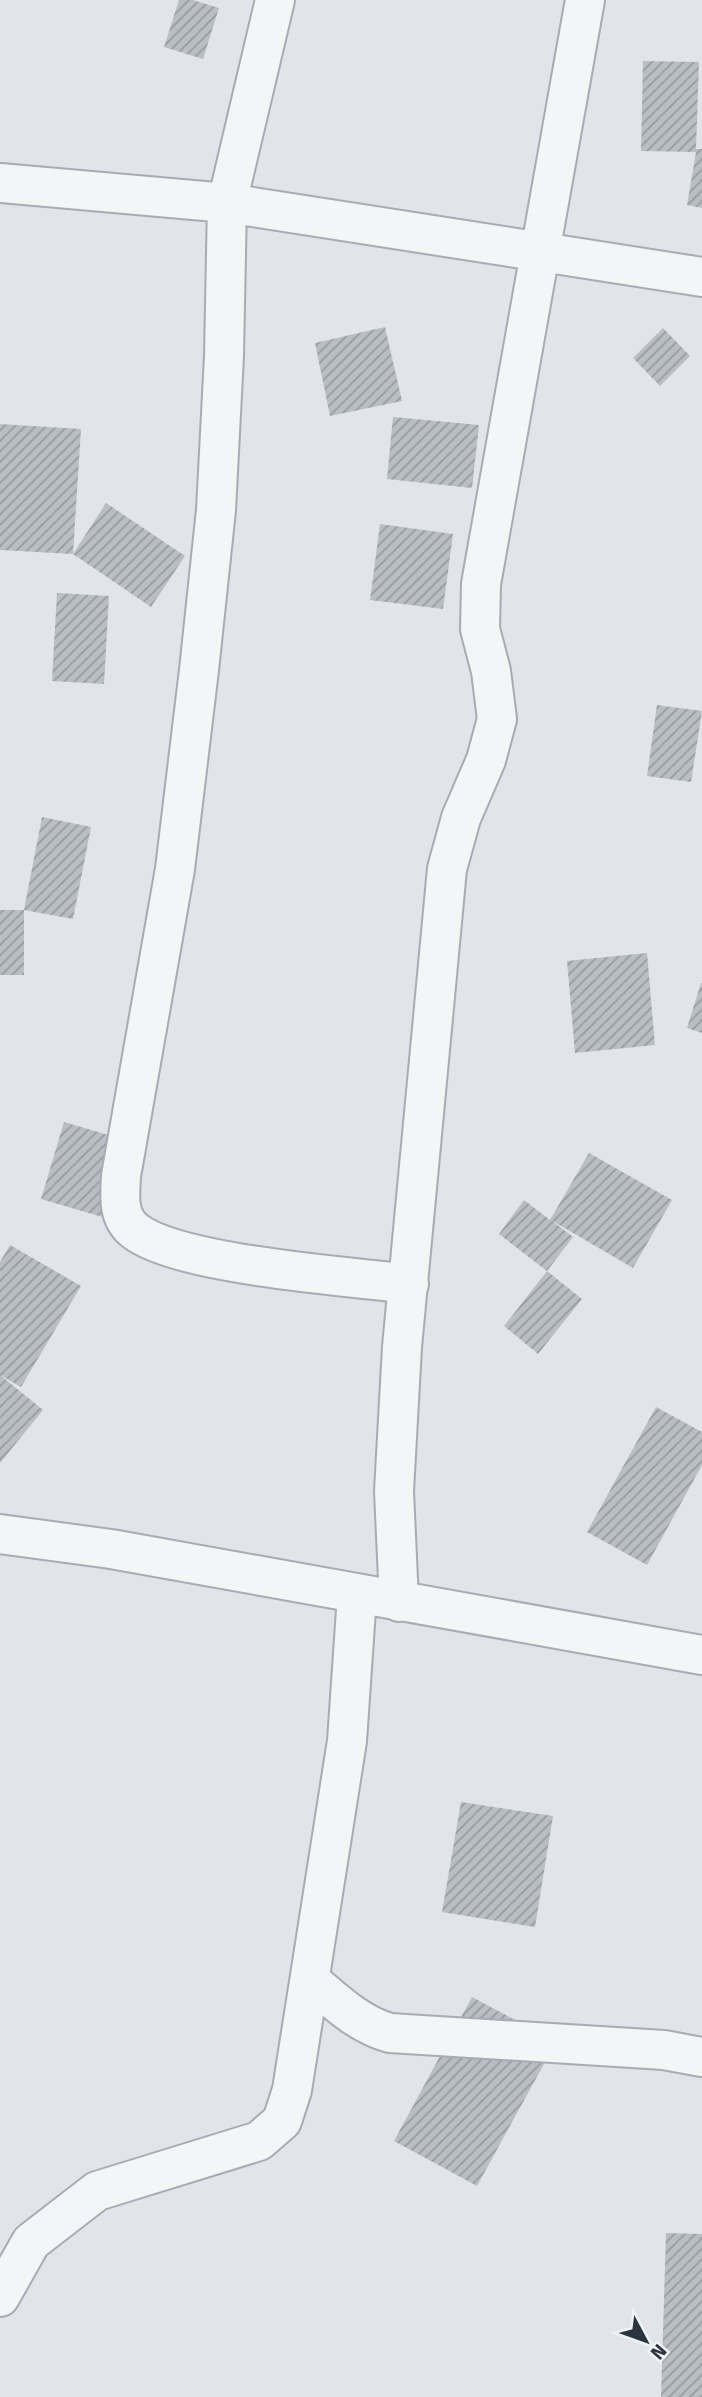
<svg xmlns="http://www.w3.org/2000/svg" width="702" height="2397" font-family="'Fira Sans',sans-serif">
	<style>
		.building { fill: url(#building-hatch) }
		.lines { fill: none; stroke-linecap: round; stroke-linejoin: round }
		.minor-casing { stroke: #a7acb3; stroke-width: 42 }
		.minor { stroke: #f3f5f7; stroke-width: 38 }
	</style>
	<defs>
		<pattern id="building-hatch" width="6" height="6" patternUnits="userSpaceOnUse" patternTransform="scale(1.75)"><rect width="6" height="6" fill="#b9bec5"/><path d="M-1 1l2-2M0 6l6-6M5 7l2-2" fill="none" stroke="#979ba1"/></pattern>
	</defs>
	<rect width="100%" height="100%" fill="#e1e5e9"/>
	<path class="building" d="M179 0H193L219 8 203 59 164 47Z
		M643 61 699 62 696 149H702V208L687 205 696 152 641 151Z
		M385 327 402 401 330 416 315 343Z
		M663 328 690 356 660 386 633 358Z
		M393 417 479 425 472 488 387 479Z
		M0 424 81 429 73 554 0 550Z
		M106 503 185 556 151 607 73 554Z
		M380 524 453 534 443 609 370 600Z
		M57 593 109 596 104 684 52 681Z
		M657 705 702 711 691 782 647 776Z
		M42 817 91 827 73 919 24 910Z
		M0 910H24V975H0Z
		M647 953 655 1045 575 1053 567 961Z
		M701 983H702V1033L687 1028Z
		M64 1122 139 1144 116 1221 41 1199Z
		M589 1153 672 1200 633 1268 551 1220 573 1237 547 1271 582 1299 538 1354 504 1326 547 1271 499 1234 524 1200 550 1220Z
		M10 1245 81 1286 21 1387 0 1375V1262Z
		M0 1375 43 1410 0 1463Z
		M656 1407 702 1432V1465L647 1565 587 1532Z
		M461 1802 553 1816 535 1927 442 1912Z
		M472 1997 556 2042 477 2186 394 2141Z
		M666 2233 702 2234V2397H661Z"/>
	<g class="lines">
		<defs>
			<path id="minor" d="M275 0 227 203 224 356 216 510 199 670 175 869 121 1176C120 1196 117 1217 135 1231 179 1265 348 1276 409 1284
				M0 183 227 203 702 277
				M0 1534 111 1549 702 1655
				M399 1602 394 1491 402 1347 447 869 461 818 486 760 497 719 491 671 480 629 481 584 585 0
				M310 1980C335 2001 358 2024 390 2033L664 2050 702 2057
				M0 2297 31 2242 97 2191 259 2141 282 2121 292 2090 347 1741 357 1595"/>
		</defs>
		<use href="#minor" class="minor-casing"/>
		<use href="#minor" class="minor"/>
	</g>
	<g transform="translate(646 2341) rotate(131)" stroke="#f0f3f6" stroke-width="5" paint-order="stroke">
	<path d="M0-5L12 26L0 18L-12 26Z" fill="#2b343f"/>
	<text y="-10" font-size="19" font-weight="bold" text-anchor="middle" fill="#2b343f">N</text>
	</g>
</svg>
